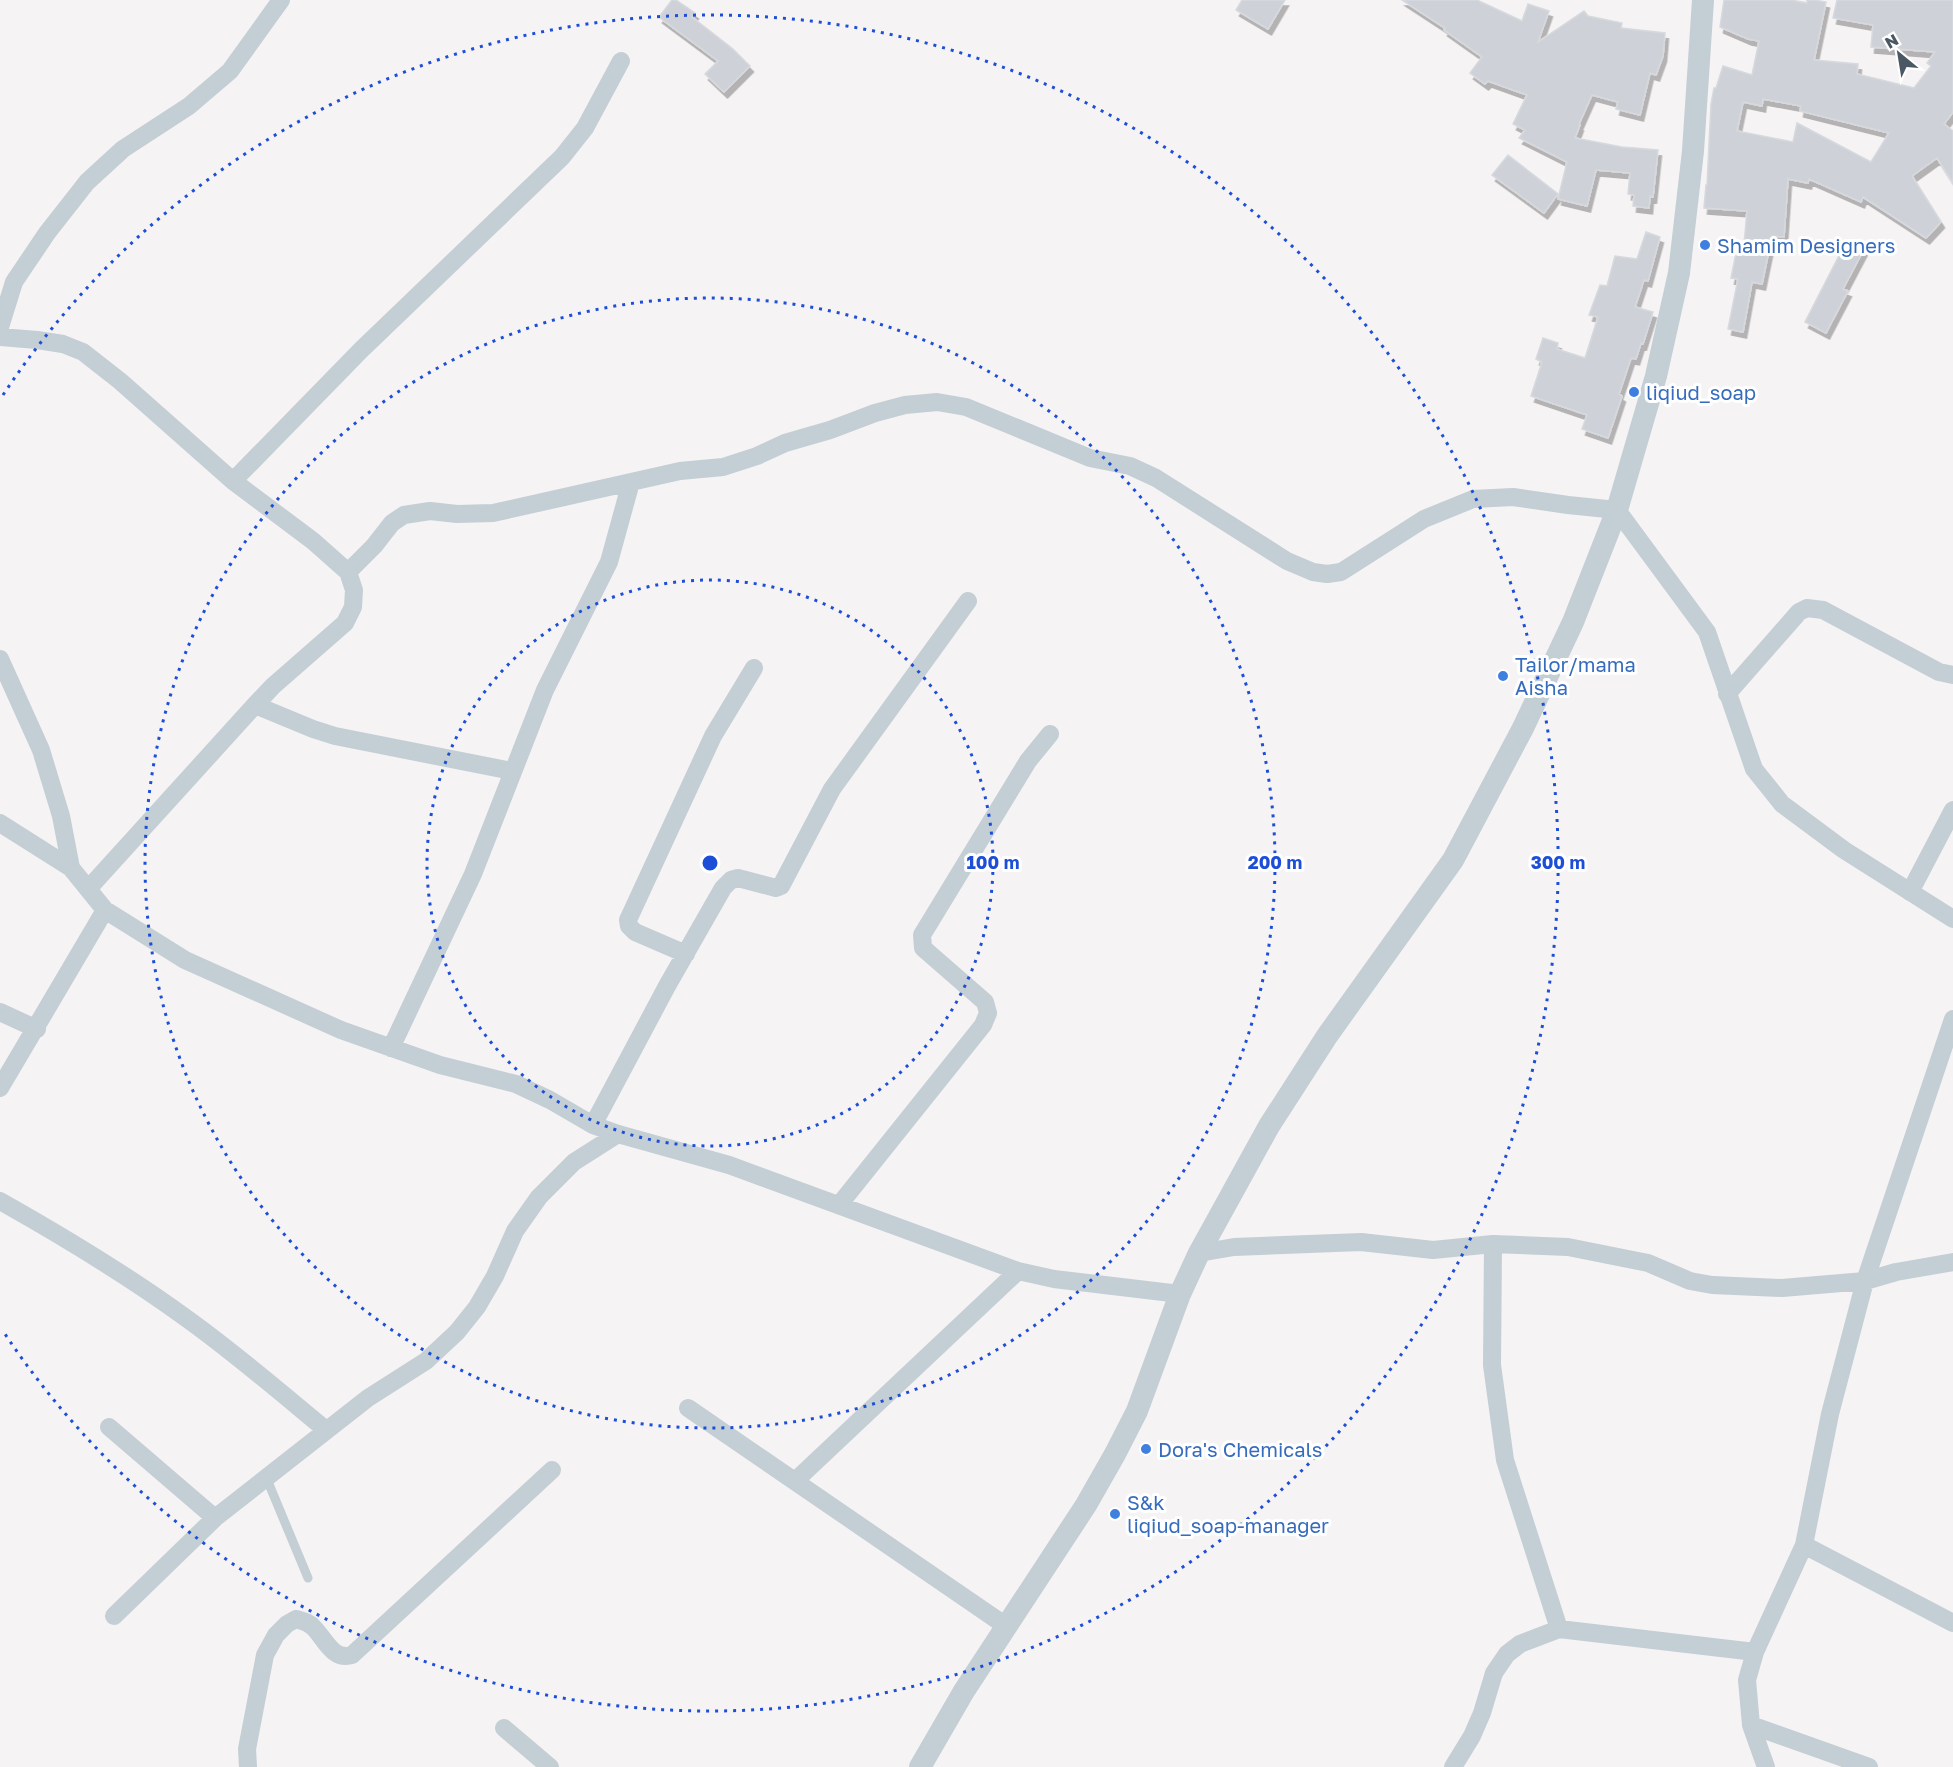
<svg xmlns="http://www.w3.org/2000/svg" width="1953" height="1767" font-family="'Golos Text',sans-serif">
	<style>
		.building { fill: #ced2d8; stroke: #d6d9de; stroke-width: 1.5; fill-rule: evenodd; filter: url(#shadow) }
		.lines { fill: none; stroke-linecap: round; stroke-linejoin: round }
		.service { stroke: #c3ced5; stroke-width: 9 }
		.minor { stroke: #c3ced5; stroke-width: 18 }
		.tertiary { stroke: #c3ced5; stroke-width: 22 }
		.ring { fill: none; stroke: #1d4ed8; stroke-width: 3; stroke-dasharray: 3 6 }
		.shop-dot { fill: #3f7fe0; stroke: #fff; stroke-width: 2 }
		.labels { text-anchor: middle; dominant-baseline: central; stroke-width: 6; stroke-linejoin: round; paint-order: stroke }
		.shop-label { font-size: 20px; fill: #366cbe; stroke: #fff; text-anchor: start }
		.centre { fill: #1d4ed8; stroke: #fff; stroke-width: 3 }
		.ring-label { font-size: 18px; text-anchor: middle; font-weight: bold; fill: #1d4ed8; stroke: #fff; stroke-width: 6; stroke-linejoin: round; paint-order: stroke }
	</style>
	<defs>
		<filter id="shadow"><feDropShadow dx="3.5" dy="6" stdDeviation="0" flood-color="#0004"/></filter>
	</defs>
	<rect width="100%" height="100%" fill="#f5f3f3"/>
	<path class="building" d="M672 0H676L695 13 692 17 733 49 750 66 724 92 705 74 718 61 659 17Z
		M1242 0H1285L1268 29 1236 10Z
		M1402 0H1477L1522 21 1528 4 1549 11 1538 42 1584 11 1588 16 1622 23 1621 28 1665 33 1663 56 1656 75 1650 73 1640 115 1616 109 1618 102 1592 95 1579 124 1580 125 1575 138 1622 147 1658 150 1653 197 1650 196 1649 208 1633 206 1634 195 1628 194 1630 173 1596 170 1587 206 1558 199 1567 162 1519 138 1525 130 1513 124 1527 95 1488 81 1485 84 1470 73 1482 57 1444 30 1445 28Z
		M1724 0H1791L1807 3V0H1814L1826 2 1814 60 1858 64 1857 74 1914 88 1931 66 1927 63 1935 52 1871 47 1873 25 1833 18 1837 0H1953V112L1944 124 1953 131V183L1937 158 1912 176 1941 222 1926 238 1863 197 1861 202 1809 179 1808 183 1788 179 1784 237 1772 236 1762 284 1752 282 1743 332 1728 329 1738 279 1731 278 1736 253 1743 255 1747 211 1704 208 1706 185H1707L1711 104 1714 88H1716L1723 66 1752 75 1759 41 1748 39 1720 27ZM1763 99 1801 106 1800 111 1889 133 1871 162 1797 123 1793 142 1737 131 1743 102 1762 106Z
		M1508 155 1558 194 1544 213 1492 175Z
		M1646 232 1660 237 1648 281 1644 280 1635 307 1653 312 1643 344 1641 343 1636 359 1631 358 1619 394 1622 396 1608 438 1582 429 1587 415 1531 396 1542 362 1536 359 1543 338 1558 343 1557 349 1585 358 1598 317 1589 315 1600 285 1607 286 1615 256 1637 259Z
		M1847 240 1864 249 1843 289 1848 291 1826 333 1805 322Z"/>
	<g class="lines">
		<path class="service" d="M266 1477 308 1578"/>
		<path class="minor" d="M0 327 14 282 47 233 87 182 123 149 189 106 230 71 281 0
			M0 337 37 340 63 344 83 352 120 381 233 481 313 541 348 572 354 590 353 607 345 623 273 686 255 705 88 889
			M233 481 361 350 562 157 585 128 621 61
			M348 572 374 546 392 523 404 515 430 511 457 514 493 513 680 471 723 467 757 456 785 443 830 430 875 413 905 405 937 402 966 407 1090 458 1130 466 1156 478 1287 561 1313 572 1327 574 1341 572 1424 519 1473 499 1513 497 1568 505 1617 510 1707 632 1754 769 1782 804 1844 850 1953 919
			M0 659 41 750 61 816 71 868 105 910 185 960 341 1030 440 1065 516 1084 550 1100 593 1125 618 1134 729 1165 1018 1271 1054 1279 1180 1294
			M1727 694 1799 612 1807 608 1823 610 1939 672 1953 675
			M255 705 313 729 335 736 512 771
			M0 823 71 868
			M1910 892 1953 810
			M686 954 635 932 629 926 628 920 713 736 754 668
			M0 1012 37 1029
			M391 1048 473 874 545 690 609 562 631 482
			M0 1088 105 910
			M593 1125 667 986 723 888 731 880 738 878 776 888 781 886 832 789 968 601
			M0 1201C64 1237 127 1275 186 1318 235 1353 280 1392 326 1430
			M839 1205 983 1025 988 1013 985 1002 923 948 922 935 1028 761 1050 734
			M1493 1244 1492 1365 1505 1460 1559 1629
			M1199 1253 1234 1247 1361 1242 1433 1250 1493 1244 1568 1247 1648 1263 1690 1281 1712 1285 1782 1288 1865 1281 1896 1272 1953 1262
			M688 1408 1006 1626
			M109 1427 215 1518
			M795 1481 1018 1271
			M1804 1545 1953 1623
			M114 1616 215 1518 368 1398 426 1361 457 1332 477 1307 495 1276 515 1231 539 1197 574 1162 618 1134
			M1751 1725 1869 1767
			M504 1728 550 1767
			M248 1767 247 1749 265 1655 276 1635 287 1624 296 1619C303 1621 309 1622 314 1628 325 1639 333 1661 352 1655L552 1470
			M1453 1767 1472 1736 1482 1713 1494 1673 1507 1654 1520 1644 1559 1629 1755 1652
			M1766 1767 1751 1725 1747 1680 1755 1652 1804 1545 1830 1414 1865 1281 1953 1019"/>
		<path class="tertiary" d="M920 1767 964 1691 1086 1505 1115 1454 1137 1411 1180 1294 1199 1253 1269 1126 1327 1036 1453 860 1523 728 1573 622 1617 510 1656 376 1679 273 1693 151 1703 0"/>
	</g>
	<g class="ring">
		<circle cx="710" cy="863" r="283"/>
		<circle cx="710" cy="863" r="565"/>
		<path d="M3 395A848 848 0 1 1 3 1331"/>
	</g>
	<g class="shop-dot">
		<circle cx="1705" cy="245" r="6"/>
		<circle cx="1634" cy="392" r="6"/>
		<circle cx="1503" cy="676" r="6"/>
		<circle cx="1146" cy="1449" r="6"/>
		<circle cx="1115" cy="1514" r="6"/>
	</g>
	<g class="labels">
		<g class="shop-label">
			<text x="1717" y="245">Shamim Designers</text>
			<text x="1646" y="392">liqiud_soap</text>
			<text x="1515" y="664">Tailor/mama<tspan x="1515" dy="23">Aisha</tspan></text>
			<text x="1158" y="1449">Dora's Chemicals</text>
			<text x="1127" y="1502">S&amp;k<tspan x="1127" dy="23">liqiud_soap-manager</tspan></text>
		</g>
	</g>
	<circle cx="710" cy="863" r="9" class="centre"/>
	<g class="ring-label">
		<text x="993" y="869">100 m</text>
		<text x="1275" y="869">200 m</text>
		<text x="1558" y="869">300 m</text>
	</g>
	<g transform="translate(1899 54) rotate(330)" stroke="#ffffff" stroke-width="4.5" paint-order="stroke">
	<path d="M0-4.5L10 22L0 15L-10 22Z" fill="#495862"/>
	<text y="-9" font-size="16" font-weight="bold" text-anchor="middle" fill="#495862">N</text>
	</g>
</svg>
